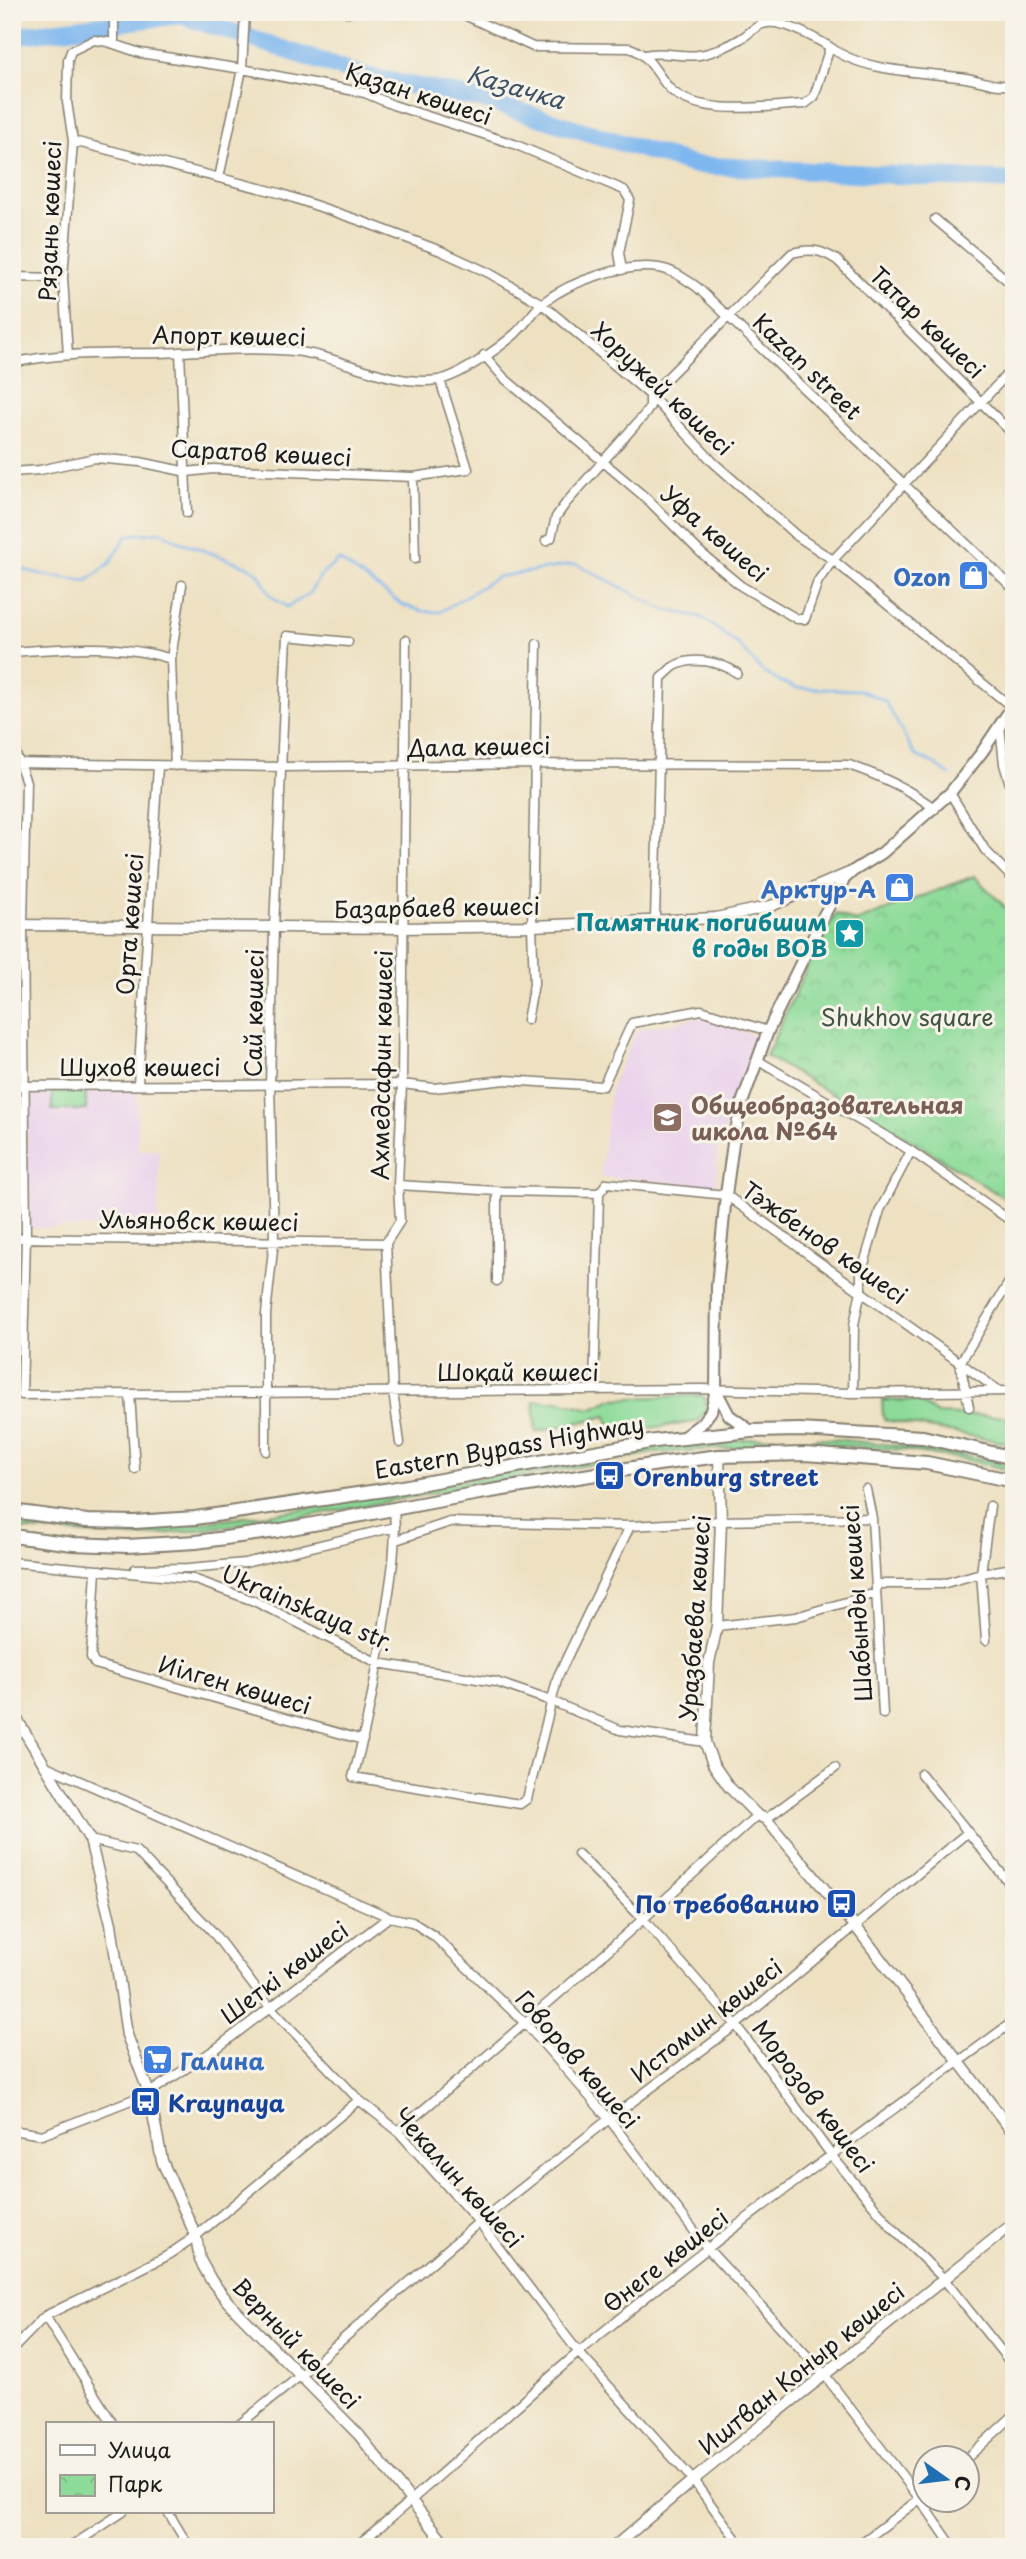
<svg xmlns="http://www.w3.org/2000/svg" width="1026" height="2559" font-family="'Playpen Sans',sans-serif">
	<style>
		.built { fill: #ead1ec }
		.green { fill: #8ddb99; stroke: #547c5a; stroke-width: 2 }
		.park { fill: url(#park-crowns); stroke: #547c5a; stroke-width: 2 }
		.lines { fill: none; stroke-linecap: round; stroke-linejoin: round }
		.stream { stroke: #7eb7ef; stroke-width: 2.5 }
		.river { stroke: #7eb7ef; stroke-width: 18 }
		.minor-casing { stroke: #857e6f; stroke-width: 11 }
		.tertiary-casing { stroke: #857e6f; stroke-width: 13 }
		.secondary-casing { stroke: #857e6f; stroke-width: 14 }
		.primary-casing { stroke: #857e6f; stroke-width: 16 }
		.minor { stroke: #fff; stroke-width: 8 }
		.tertiary { stroke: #fff; stroke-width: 10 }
		.secondary { stroke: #fff; stroke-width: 10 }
		.primary { stroke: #fff; stroke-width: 12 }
		.labels { text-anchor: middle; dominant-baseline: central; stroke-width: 6; stroke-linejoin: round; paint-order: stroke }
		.street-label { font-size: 23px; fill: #1c1c1c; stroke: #f7f3e8 }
		.shop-label { font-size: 23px; font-weight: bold; fill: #366cbe; stroke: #f7f3e8; text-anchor: end }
		.culture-label { font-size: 23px; font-weight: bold; fill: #0d838f; stroke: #f7f3e8; text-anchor: end }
		.park-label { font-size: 23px; fill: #3e5542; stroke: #f7f3e8 }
		.education-label { font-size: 23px; font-weight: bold; fill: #785e54; stroke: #f7f3e8; text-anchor: start }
		.transit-label { font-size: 23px; font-weight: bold; fill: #164399; stroke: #f7f3e8; text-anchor: start }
		.water-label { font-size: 24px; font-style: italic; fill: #3e5266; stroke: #f7f3e8 }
	</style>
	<defs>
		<pattern id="park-crowns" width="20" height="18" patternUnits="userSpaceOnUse" patternTransform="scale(1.75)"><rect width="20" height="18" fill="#8ddb99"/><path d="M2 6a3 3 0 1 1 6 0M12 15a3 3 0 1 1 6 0" fill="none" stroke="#79bb83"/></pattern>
	</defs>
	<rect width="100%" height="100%" fill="#f7f3e8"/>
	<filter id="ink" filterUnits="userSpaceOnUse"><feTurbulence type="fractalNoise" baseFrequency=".0143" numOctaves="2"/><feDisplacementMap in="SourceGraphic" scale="14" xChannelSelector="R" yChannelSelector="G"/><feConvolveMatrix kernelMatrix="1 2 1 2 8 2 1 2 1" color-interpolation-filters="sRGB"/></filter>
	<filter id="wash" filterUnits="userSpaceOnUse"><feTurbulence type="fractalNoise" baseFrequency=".00686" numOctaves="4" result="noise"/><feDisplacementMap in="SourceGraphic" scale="28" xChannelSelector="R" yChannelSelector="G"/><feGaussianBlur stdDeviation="1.57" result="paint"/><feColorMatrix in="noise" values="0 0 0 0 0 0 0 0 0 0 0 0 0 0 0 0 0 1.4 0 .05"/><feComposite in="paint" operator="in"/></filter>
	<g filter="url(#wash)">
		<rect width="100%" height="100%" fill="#eee1c2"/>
		<path class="built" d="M701 1017 758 1037 718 1147 716 1186 600 1177 611 1087 637 1030Z
			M26 1091H137L138 1150H159L158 1227 29 1228Z
			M12 1247H15L16 1465H12Z"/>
		<path class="green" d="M52 1092H86V1110H52Z
			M699 1395 705 1398C708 1410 705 1415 696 1422L611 1433 607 1416 536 1432 534 1401H559L591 1409 612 1399Z
			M882 1400 919 1401 937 1414 1014 1417V1444L885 1420 883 1417Z
			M775 1437 776 1445 652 1453 307 1516 140 1537 12 1529V1521L141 1531 306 1509 651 1447Z
			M816 1438C885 1443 945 1450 1014 1465V1471L963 1459 903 1450 815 1444Z"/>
		<path class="park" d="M974 876 1014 916V1204L909 1139 766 1056 815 950 836 914 856 922Z"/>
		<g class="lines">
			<path class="stream" d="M12 567 50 576 87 581 110 563 127 535 162 532 178 541 249 567 259 574 271 596 287 607 309 594 320 576 339 560 403 605 422 611 440 612 497 577 576 564 665 610 701 617 739 645 763 672 778 681 797 688 860 690 885 701 915 755 931 762 950 775"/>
			<path class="river" d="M12 36 180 15 365 76 480 99 693 165 1014 181"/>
		</g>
	</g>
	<g filter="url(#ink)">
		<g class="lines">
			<defs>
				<path id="minor" d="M347 12H351
					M458 12 533 47 630 48C651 55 656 75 671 90 701 117 767 106 805 104L814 97 830 47C864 73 925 72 966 78 983 81 997 88 1014 84
					M114 44V12
					M645 55C663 50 680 58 699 55 712 53 729 46 740 39 748 35 755 26 763 24 780 18 815 38 830 47
					M73 141 279 193 361 221 441 251 489 273 542 304 650 395 714 463 797 536 833 560 1014 709
					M219 178 242 69 245 12
					M935 219 1014 286
					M12 277 63 278
					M180 352 187 513
					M68 355 63 278 73 141 67 102 68 60 71 51 94 40 108 42 140 53 242 69 365 93 393 105 514 144 624 190 630 200 619 253 622 270
					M484 355 504 378 646 498 700 552 741 586 797 619H805L818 581 833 560 1014 367
					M12 363C60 352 111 354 160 353 204 351 249 347 293 351 342 356 389 387 438 380 459 377 499 348 515 334 526 324 533 311 544 302 571 281 624 263 659 268 673 270 685 279 697 287L1014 589
					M12 472 40 470 95 458 140 462 187 472 213 469 413 477 468 469 440 380
					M413 477 415 559
					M546 541 551 538 556 517 566 503 646 413 650 406V395L792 253C811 248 821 250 837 260L1014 435
					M12 652C64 648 121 643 171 659
					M1000 726 1004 764 1014 798
					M12 736 14 749 26 782 23 925 26 1237 22 1395 701 1389 853 1393 1014 1391
					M12 763 282 767 534 764 849 765C880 776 908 788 935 809
					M175 766 171 659 182 585
					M950 793 985 850 1014 880
					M655 921 661 678C665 675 669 670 673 667 691 655 721 662 737 673
					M527 1020 534 984 532 926 537 644
					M757 1060 911 1151 1014 1223
					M138 1083 158 766
					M12 1086 402 1084 434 1088 505 1080 603 1086 632 1023 701 1010 768 1031
					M398 1185 497 1191 599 1193
					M12 1238 386 1243
					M497 1281V1191
					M594 1390 599 1193 607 1183 726 1195 998 1390
					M853 1393 854 1325 861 1290V1274L880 1210 911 1151
					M130 1394 135 1469
					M969 1407 960 1363 1014 1274
					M400 1443 393 1391 386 1243 400 1221 398 1185 402 1084 406 640
					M266 1451V1314L274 1240 270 1086 274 928 287 636 348 642
					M866 1489 872 1518 883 1714
					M394 1509C397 1547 391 1579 385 1617 377 1671 368 1724 353 1777L520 1804 527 1799 558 1676 630 1526
					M396 1540 450 1522 630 1526 721 1521 872 1518
					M12 1562 193 1579 254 1601 378 1663 496 1682 551 1701 620 1730 705 1742
					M135 1569 189 1568 245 1563 395 1527
					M101 1570H96L91 1657 95 1664 363 1740
					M876 1584H942L981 1573 1014 1568
					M717 1626 796 1617 876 1593
					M986 1640 981 1573 990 1506
					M46 1766 389 1917 412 1922 434 1936 526 2024 609 2119 708 2249 824 2374 920 2499 953 2547
					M921 1774 1014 1889
					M766 1819 835 1768
					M90 1840 136 1851 212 1931 269 2006 359 2100 398 2131 479 2222 579 2353 693 2480 742 2547
					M578 1854 644 1920 736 2025 832 2156 894 2230 943 2278 1014 2367
					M12 2130 42 2135 149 2093 217 2048 389 1917
					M398 2131C520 2029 640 1924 757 1815
					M45 2316 113 2424
					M12 2350 45 2316 165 2257 196 2236 359 2100
					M240 2424 300 2376 479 2222 609 2119 736 2025 968 1832
					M967 2458 1014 2415
					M168 2512 189 2547
					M70 2547 123 2512
					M355 2547C433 2485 503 2416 579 2352 718 2235 867 2129 1014 2021
					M856 2547 925 2495"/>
				<path id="tertiary" d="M12 925 402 928 532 926 716 918 771 906 849 873
					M719 1456 721 1521 717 1626 709 1663 705 1742 713 1764 729 1787 757 1815 766 1819 856 1927 1014 2134
					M12 1711 90 1840 111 1924 127 2035 149 2093 162 2161 196 2236 200 2260 211 2280 228 2302 359 2435 448 2547
					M614 2547 693 2480 1014 2223"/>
				<path id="secondary" d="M716 1390 729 1415 751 1431
					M682 1438 702 1423 711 1411 716 1390 717 1286 726 1195 733 1143 743 1100 768 1031 824 915 844 879 853 871 882 853 950 793 982 752 1014 704"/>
				<path id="primary" d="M12 1511 87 1521 134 1522 195 1518 391 1489 655 1441 751 1431 799 1430 923 1437 1014 1458
					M12 1536 73 1544 127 1546 196 1542 276 1531 479 1493 658 1464 719 1456 805 1454 927 1463 1014 1481"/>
			</defs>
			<use href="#minor" class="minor-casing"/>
			<use href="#tertiary" class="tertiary-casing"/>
			<use href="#secondary" class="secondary-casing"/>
			<use href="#primary" class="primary-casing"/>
			<use href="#minor" class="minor"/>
			<use href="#tertiary" class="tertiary"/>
			<use href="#secondary" class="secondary"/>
			<use href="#primary" class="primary"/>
		</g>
	</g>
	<defs>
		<symbol id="shop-square" viewBox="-11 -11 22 22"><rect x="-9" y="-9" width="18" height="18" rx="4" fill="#3f7fe0" stroke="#f7f3e8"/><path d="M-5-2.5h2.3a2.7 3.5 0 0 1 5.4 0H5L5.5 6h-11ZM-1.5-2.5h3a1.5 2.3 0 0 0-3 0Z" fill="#fff"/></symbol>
		<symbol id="sight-square" viewBox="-11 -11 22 22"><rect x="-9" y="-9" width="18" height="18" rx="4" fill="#0f9aa8" stroke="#f7f3e8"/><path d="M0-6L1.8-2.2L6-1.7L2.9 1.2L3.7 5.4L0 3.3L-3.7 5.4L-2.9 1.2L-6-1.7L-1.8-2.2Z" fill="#fff"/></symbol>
		<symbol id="school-square" viewBox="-11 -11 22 22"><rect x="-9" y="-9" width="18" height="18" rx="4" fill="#8d6e63" stroke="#f7f3e8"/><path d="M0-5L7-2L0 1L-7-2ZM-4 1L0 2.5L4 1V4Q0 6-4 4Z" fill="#fff"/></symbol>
		<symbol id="bus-square" viewBox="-11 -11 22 22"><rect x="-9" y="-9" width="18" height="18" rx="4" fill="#1a4fb4" stroke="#f7f3e8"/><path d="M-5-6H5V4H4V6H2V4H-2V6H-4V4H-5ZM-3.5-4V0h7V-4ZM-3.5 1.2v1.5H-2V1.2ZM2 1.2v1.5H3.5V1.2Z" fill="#fff"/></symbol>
		<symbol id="supermarket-square" viewBox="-11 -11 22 22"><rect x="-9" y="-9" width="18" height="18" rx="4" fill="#3f7fe0" stroke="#f7f3e8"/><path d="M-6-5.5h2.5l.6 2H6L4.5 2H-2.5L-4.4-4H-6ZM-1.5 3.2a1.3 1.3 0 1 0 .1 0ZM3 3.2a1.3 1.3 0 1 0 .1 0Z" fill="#fff"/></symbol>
	</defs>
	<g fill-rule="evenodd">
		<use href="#shop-square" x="956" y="558" width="35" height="35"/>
		<use href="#shop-square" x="882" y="870" width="35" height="35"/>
		<use href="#sight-square" x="832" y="916" width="35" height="35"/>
		<use href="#school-square" x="650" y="1100" width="35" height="35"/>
		<use href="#bus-square" x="592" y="1458" width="35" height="35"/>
		<use href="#bus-square" x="824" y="1886" width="35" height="35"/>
		<use href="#supermarket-square" x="140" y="2042" width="35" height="35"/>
		<use href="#bus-square" x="128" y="2084" width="35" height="35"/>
	</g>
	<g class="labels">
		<g class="street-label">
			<text transform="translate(419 93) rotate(18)">Қазан көшесі</text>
			<text transform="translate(49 221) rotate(-88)">Рязань көшесі</text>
			<text transform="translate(928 322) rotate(44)">Татар көшесі</text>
			<text transform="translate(229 335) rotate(1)">Апорт көшесі</text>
			<text transform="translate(808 366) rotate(44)">Kazan street</text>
			<text transform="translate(663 388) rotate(43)">Хоружей көшесі</text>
			<text transform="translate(261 452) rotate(3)">Саратов көшесі</text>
			<text transform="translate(715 533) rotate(41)">Уфа көшесі</text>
			<text transform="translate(479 746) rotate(-1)">Дала көшесі</text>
			<text transform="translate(437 907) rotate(-1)">Базарбаев көшесі</text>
			<text transform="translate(129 924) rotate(-86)">Орта көшесі</text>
			<text transform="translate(253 1013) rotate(-89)">Сай көшесі</text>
			<text transform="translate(381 1065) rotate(-89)">Ахмедсафин көшесі</text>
			<text x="140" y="1066">Шухов көшесі</text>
			<text transform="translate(199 1220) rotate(1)">Ульяновск көшесі</text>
			<text transform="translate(825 1242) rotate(35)">Тәжбенов көшесі</text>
			<text x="518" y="1371">Шоқай көшесі</text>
			<text transform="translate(509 1446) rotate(-10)">Eastern Bypass Highway</text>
			<text transform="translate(856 1603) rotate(-94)">Шабынды көшесі</text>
			<text transform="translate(308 1607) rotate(23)">Ukrainskaya str.</text>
			<text transform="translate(694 1618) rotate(-86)">Уразбаева көшесі</text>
			<text transform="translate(235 1684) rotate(16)">Иілген көшесі</text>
			<text transform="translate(284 1972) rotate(-37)">Шеткі көшесі</text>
			<text transform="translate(706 2020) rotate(-38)">Истомин көшесі</text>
			<text transform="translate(578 2059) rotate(49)">Говоров көшесі</text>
			<text transform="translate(814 2096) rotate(53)">Морозов көшесі</text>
			<text transform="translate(459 2177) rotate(48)">Чекалин көшесі</text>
			<text transform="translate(665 2260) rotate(-38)">Өнеге көшесі</text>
			<text transform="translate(297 2343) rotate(46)">Верный көшесі</text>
			<text transform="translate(801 2368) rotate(-39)">Иштван Коныр көшесі</text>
		</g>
		<g class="shop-label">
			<text x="951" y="576">Ozon</text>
			<text x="876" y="888">Арктур-А</text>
			<text x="180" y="2060" text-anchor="start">Галина</text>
		</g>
		<g class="culture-label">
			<text x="827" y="921">Памятник погибшим<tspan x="827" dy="26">в годы ВОВ</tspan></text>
		</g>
		<g class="park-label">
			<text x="907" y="1016">Shukhov square</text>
		</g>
		<g class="education-label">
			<text x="691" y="1104">Общеобразовательная<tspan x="691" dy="26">школа №64</tspan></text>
		</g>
		<g class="transit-label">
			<text x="633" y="1476">Orenburg street</text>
			<text x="819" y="1903" text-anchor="end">По требованию</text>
			<text x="168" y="2102">Kraynaya</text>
		</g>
		<g class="water-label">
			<text transform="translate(516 86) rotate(16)">Казачка</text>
		</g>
	</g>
	<rect width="1026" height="2559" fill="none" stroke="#f7f3e8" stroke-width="42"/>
	<rect x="46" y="2422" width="228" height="91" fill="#f7f3e8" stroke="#9f9d96" stroke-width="2"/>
	<rect x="60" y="2445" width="35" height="10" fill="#ffffff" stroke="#9f9d96" stroke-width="2"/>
	<text x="108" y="2458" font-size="21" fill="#1c1c1c">Улица</text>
	<rect x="60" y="2475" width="35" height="21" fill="url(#park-crowns)" stroke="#9f9d96" stroke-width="2"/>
	<text x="108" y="2492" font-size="21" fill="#1c1c1c">Парк</text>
	<g transform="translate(946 2479) rotate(104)"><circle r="33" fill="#f7f3e8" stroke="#9f9d96" stroke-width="2"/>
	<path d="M0-5L12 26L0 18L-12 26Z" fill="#1f6fb2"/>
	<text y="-10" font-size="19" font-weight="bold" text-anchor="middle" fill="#1c1c1c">С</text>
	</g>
</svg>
